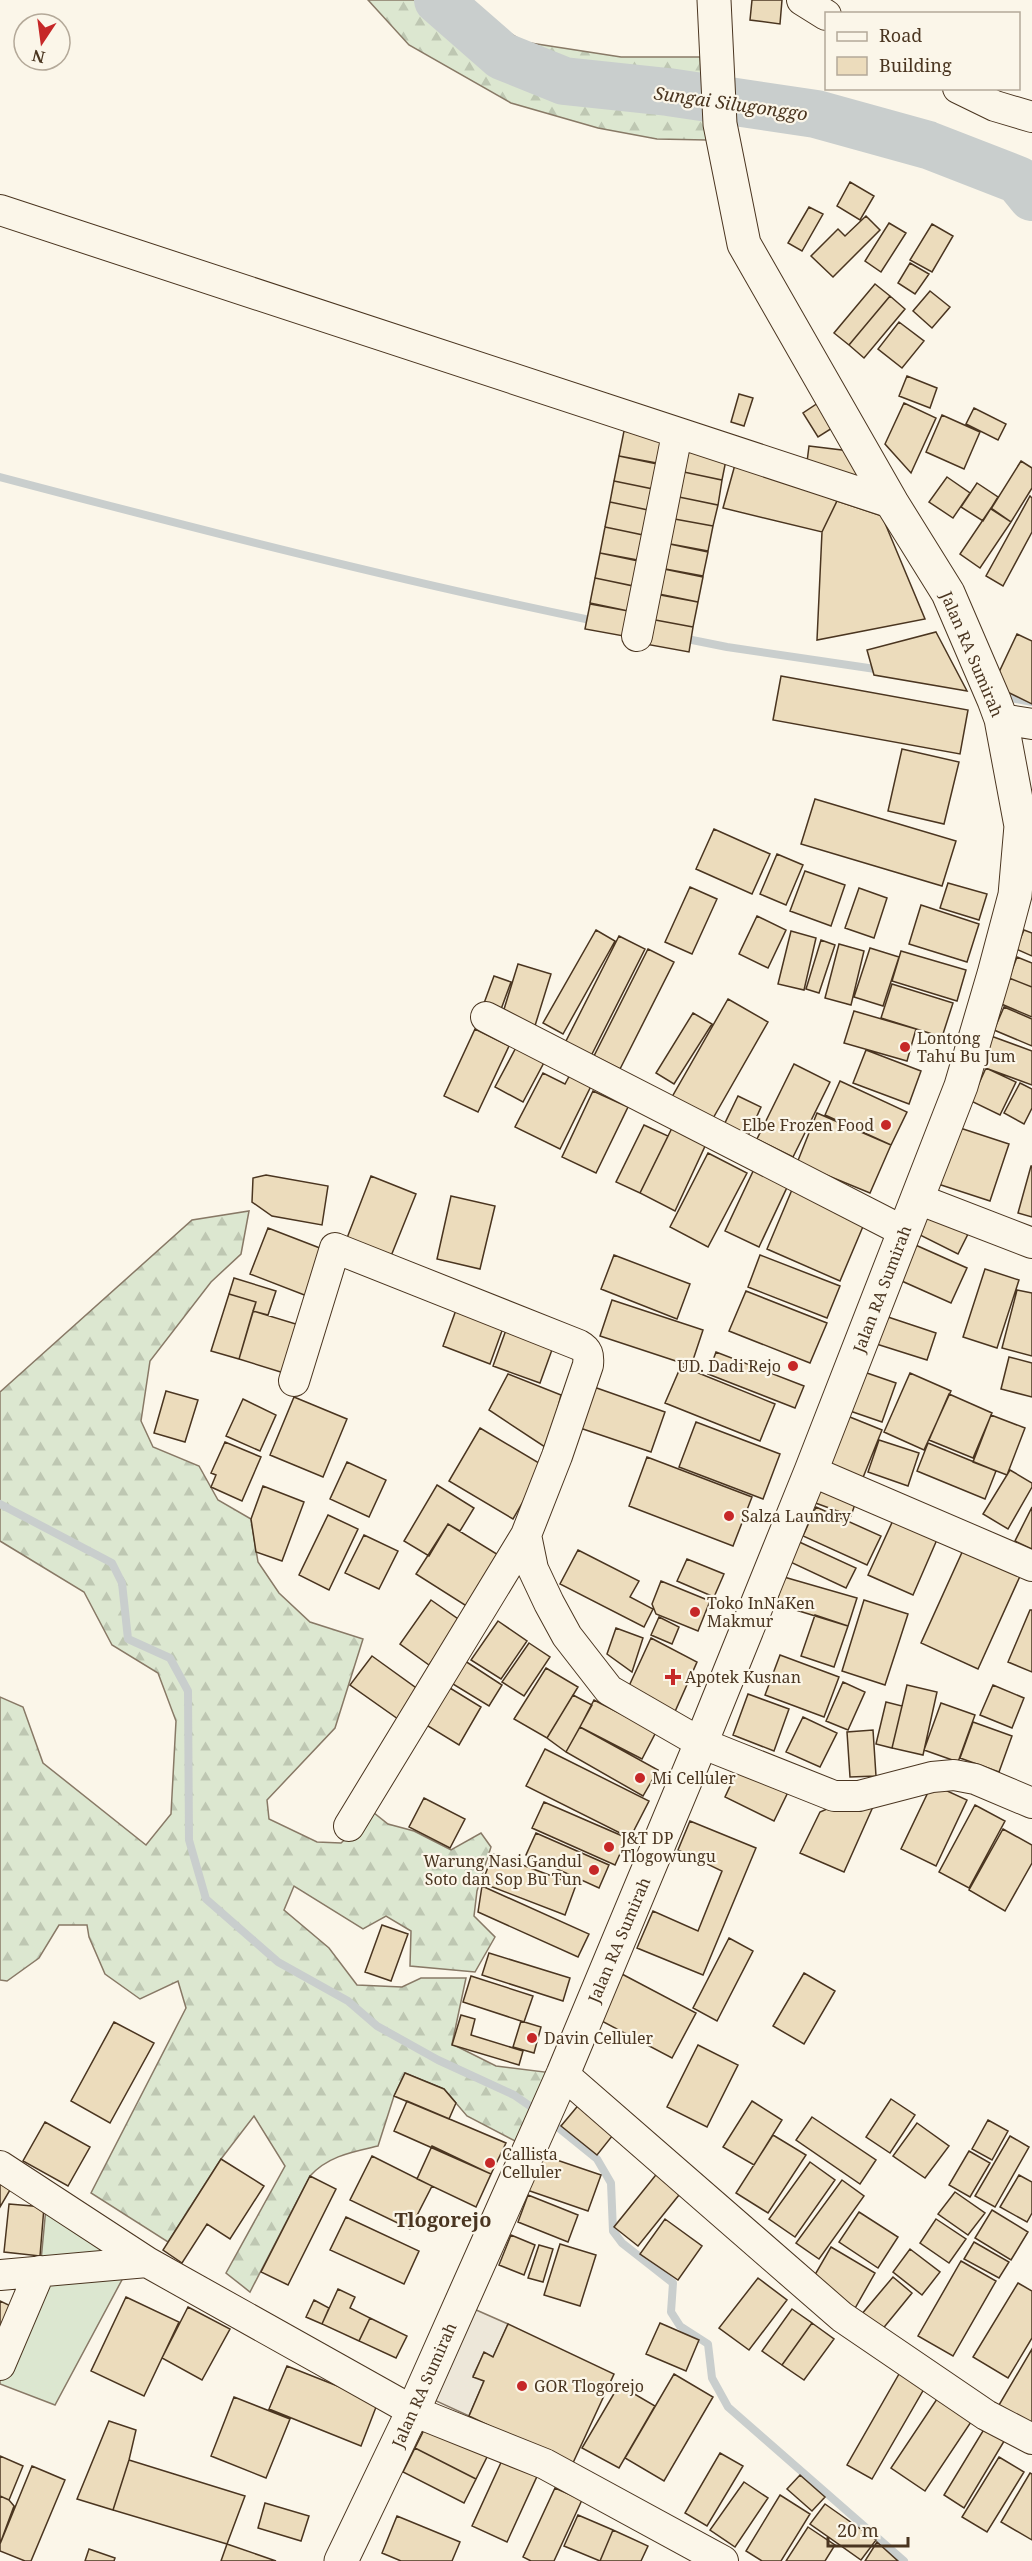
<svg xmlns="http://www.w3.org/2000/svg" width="1032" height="2561" font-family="'Noto Serif',serif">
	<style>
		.grass { fill: #dce7d0; stroke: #887966; stroke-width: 1.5 }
		.forest { fill: url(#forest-firs); stroke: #887966; stroke-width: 1.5 }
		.parking { fill: #ede7d9; stroke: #887966; stroke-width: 1.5 }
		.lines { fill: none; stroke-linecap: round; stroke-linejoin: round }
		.stream { stroke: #c9cecd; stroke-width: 8 }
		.river { stroke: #c9cecd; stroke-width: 48 }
		.building { fill: #ecdcbc; stroke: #4a3520; stroke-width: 1.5 }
		.minor-casing { stroke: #4a3520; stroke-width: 32 }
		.major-casing { stroke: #4a3520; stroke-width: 35 }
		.minor { stroke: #fbf6e9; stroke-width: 30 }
		.major { stroke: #fbf6e9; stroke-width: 33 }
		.poi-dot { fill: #c62828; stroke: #fbf6e9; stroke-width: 2 }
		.labels { text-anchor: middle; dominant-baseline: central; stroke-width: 4.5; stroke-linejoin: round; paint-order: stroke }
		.street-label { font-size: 16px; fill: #4a3520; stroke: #fbf6e9 }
		.poi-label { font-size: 16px; fill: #4a3520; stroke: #fbf6e9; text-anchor: start }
		.water-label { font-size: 18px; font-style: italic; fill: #4a3520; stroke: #fbf6e9 }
		.quarter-label { font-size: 20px; font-weight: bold; fill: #4a3520; stroke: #fbf6e9 }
	</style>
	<defs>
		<pattern id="forest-firs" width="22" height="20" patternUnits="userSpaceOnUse" patternTransform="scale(1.5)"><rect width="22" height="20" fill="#dce7d0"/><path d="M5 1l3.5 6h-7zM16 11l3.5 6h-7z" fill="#bec7b2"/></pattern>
	</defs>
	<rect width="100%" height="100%" fill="#fbf6e9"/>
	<path class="grass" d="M47 2197 131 2263 55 2405 0 2384V2365L40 2271Z"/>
	<path class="forest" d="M368 0H461L462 3 524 42 621 57H700L707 140 657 139 598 128 511 103 409 45Z
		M249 1211 241 1254 211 1282 150 1361 141 1421 153 1447 199 1466 218 1500 251 1519 258 1562 279 1593 310 1622 363 1639 335 1728 267 1800 269 1819 317 1842 341 1843 374 1813 388 1824 414 1831 451 1850 481 1833 491 1847 477 1891 474 1916 495 1937 475 1972 410 1966 411 1931 386 1916 363 1929 294 1886 284 1910 329 1948 357 1985 402 1987 421 1978H466L452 2044 496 2066 553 2073 519 2143 467 2116 444 2089 405 2073 394 2096 378 2146C352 2152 328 2156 310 2176L250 2292 226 2273 285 2166 254 2116 221 2159 168 2242 91 2193 186 2008 178 1981 140 1999 105 1974 89 1937 87 1925H59L39 1958 7 1981 0 1980V1697L23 1707 43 1763 146 1845 171 1814 176 1721 158 1673 112 1645 84 1592 0 1541V1392L192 1220Z"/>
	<path class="parking" d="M474 2309 508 2324 493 2357 484 2353 473 2376 484 2381 469 2416 434 2400Z"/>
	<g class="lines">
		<path class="stream" d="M0 477C197 529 395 580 595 621
			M682 638 727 647 882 670
			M1000 696 1032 702
			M0 1504 112 1563 122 1583 128 1639 170 1658 188 1691 189 1840 206 1899 278 1962 348 2001 377 2026 438 2060 514 2095 540 2113
			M550 2121 597 2159 611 2183 613 2231 622 2243 673 2283 671 2312 680 2326 708 2344 712 2378 728 2407 904 2561"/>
		<path class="river" d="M438 0 502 56 564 81 668 92 816 114 928 145 1018 180 1032 197"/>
	</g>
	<path class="building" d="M752 0H782L780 24 750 20Z
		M850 182 874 196 860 220 837 206Z
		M809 207 823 214 802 251 788 243Z
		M866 216 880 230 833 277 811 256 838 229 845 236Z
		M889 223 906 233 881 272 865 261Z
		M932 224 953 236 932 272 910 260Z
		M910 263 929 274 915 294 898 283Z
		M875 284 890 296 849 345 834 333Z
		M930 291 950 307 932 328 913 311Z
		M890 296 905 309 864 358 849 345Z
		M899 322 924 341 902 368 878 349Z
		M907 376 937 388 930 408 899 396Z
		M739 394 753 398 744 426 731 422Z
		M821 401 837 425 818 437 803 413Z
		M904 403 936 418 911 473 885 444Z
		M974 408 1006 424 998 440 966 424Z
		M942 415 980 432 964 469 926 452Z
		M624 431 667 439 662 464 619 456Z
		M683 446 727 455 722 480 679 471Z
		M809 446 850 451 858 477 806 470Z
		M619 456 662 465 658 490 614 481Z
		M736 461 837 501 822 532 723 508Z
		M1021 461 1032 468V488L1011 522 991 509Z
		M679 471 722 480 718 505 674 496Z
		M947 477 970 493 953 518 929 502Z
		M614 481 658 490 653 511 610 502Z
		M977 483 998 497 983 521 961 507Z
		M674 496 718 505 713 526 669 518Z
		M1030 496 1032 498V532L1003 586 986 576Z
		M837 501 882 516 925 619 817 640 822 532Z
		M610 502 653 511 648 536 605 527Z
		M991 508 1011 522 980 568 960 554Z
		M669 518 713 526 708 551 665 543Z
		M605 527 648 536 643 561 600 553Z
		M665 543 708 552 703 576 660 568Z
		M600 553 643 562 638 587 595 578Z
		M659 568 703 577 698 602 654 593Z
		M595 578 639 587 633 612 590 603Z
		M655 594 698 602 693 627 650 619Z
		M590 604 634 612 629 637 585 629Z
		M650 619 693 627 689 652 645 644Z
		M936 632 967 691 874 675 867 650Z
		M1017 634 1032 641V704L993 685Z
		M781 676 968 710 960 754 773 720Z
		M902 749 959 762 944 824 888 811Z
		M815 799 956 841 942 886 801 844Z
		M714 829 770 854 752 894 696 869Z
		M777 854 803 865 786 905 760 894Z
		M805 871 845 885 831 926 790 911Z
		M948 883 987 894 979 920 940 908Z
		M690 887 717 899 692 954 665 942Z
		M859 888 887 898 874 938 845 928Z
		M921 905 979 924 967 962 909 944Z
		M757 916 786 930 768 968 739 954Z
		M596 930 615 941 563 1034 543 1023Z
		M1024 930 1032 933V956L1016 949Z
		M791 931 816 938 804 990 778 984Z
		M619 936 645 949 591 1056 565 1043Z
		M821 940 835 945 819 993 806 989Z
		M839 944 864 951 851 1005 825 998Z
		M870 948 899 957 883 1006 854 997Z
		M648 949 674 962 620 1069 594 1056Z
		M901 951 966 970 957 1001 892 981Z
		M1017 957 1032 963V987L1009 978Z
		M518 964 551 974 534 1029 501 1019Z
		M494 976 511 982 500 1012 483 1006Z
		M1009 978 1032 987V1017L999 1003Z
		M892 984 953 1003 942 1037 881 1018Z
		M728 999 768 1022 712 1120 672 1097Z
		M1004 1007 1032 1019V1046L994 1030Z
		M854 1011 916 1029 907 1061 844 1043Z
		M693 1013 712 1024 674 1084 656 1073Z
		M475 1029 509 1046 478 1112 444 1096Z
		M991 1036 1032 1051V1085L980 1066Z
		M520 1040 548 1055 523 1102 495 1087Z
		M866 1050 921 1071 909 1104 853 1083Z
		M794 1064 830 1082 793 1157 757 1139Z
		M986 1068 1016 1082 1000 1115 971 1101Z
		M573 1069 594 1080 560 1149 515 1127 543 1073 565 1084Z
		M840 1081 907 1112 891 1145 825 1115Z
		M1020 1083 1032 1089V1108L1024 1124 1004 1113Z
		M593 1091 628 1107 596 1173 562 1157Z
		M738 1096 761 1107 747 1138 723 1127Z
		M817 1113 891 1145 870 1193 797 1163Z
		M644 1125 668 1136 640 1193 616 1182Z
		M957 1127 1009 1144 990 1201 938 1184Z
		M672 1128 706 1144 675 1211 640 1193Z
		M708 1153 747 1173 708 1247 670 1227Z
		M756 1165 790 1181 759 1247 725 1231Z
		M1031 1166H1032V1217L1018 1213Z
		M266 1175 328 1186 322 1225 272 1216 252 1202 253 1178Z
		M371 1176 416 1194 391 1256 347 1238Z
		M794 1185 867 1217 840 1281 767 1249Z
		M451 1196 495 1206 480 1269 437 1259Z
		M926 1207 971 1228 958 1254 914 1232Z
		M268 1228 325 1250 307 1296 250 1274Z
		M911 1243 967 1268 951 1303 895 1278Z
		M614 1255 690 1284 677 1319 601 1289Z
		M760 1255 840 1286 827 1318 748 1287Z
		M985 1269 1019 1280 997 1348 963 1337Z
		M234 1278 276 1291 268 1315 253 1311 256 1302 229 1294Z
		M1017 1290 1032 1293V1356L1002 1348Z
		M746 1291 827 1323 810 1363 729 1331Z
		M229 1294 256 1302 239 1359 211 1351Z
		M612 1300 703 1330 691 1366 600 1336Z
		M456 1310 503 1328 490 1364 443 1346Z
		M253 1311 299 1325 284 1373 239 1359Z
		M879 1314 936 1333 927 1360 870 1342Z
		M506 1330 553 1347 540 1383 493 1366Z
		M716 1352 804 1386 795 1408 708 1374Z
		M1009 1357 1032 1363V1397L1001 1389Z
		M681 1366 775 1404 760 1441 665 1403Z
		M864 1372 896 1383 882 1422 850 1411Z
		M910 1373 951 1391 924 1450 884 1432Z
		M508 1374 561 1395 548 1449 489 1410Z
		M591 1386 665 1412 651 1452 577 1427Z
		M166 1391 198 1400 185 1442 154 1433Z
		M949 1394 992 1413 973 1458 929 1440Z
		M294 1397 347 1419 323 1477 270 1455Z
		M243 1399 276 1415 260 1451 226 1436Z
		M840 1413 882 1430 860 1485 818 1468Z
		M991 1415 1025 1428 1007 1475 973 1462Z
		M696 1422 780 1454 763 1499 679 1467Z
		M480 1428 544 1466 513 1519 449 1481Z
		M879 1440 919 1453 908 1486 868 1472Z
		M225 1442 261 1457 242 1501 211 1487 216 1475 211 1473Z
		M928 1443 996 1471 985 1499 917 1471Z
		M647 1457 752 1497 733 1546 629 1506Z
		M347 1462 386 1480 369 1517 330 1499Z
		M1010 1470 1032 1483V1487L1008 1529 983 1514Z
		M816 1483 857 1498 851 1516 810 1501Z
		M437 1485 474 1508 460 1531 448 1524 429 1556 404 1541Z
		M263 1486 304 1502 282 1561 256 1552 251 1519Z
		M816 1507 881 1536 867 1565 803 1536Z
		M1032 1507V1549L1015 1541Z
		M328 1515 358 1529 329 1590 299 1575Z
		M895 1516 939 1535 913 1595 868 1575Z
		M448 1524 500 1556 468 1607 416 1574Z
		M364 1535 398 1551 379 1589 345 1573Z
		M795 1540 856 1568 846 1588 786 1560Z
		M964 1548 1021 1574 978 1669 921 1643Z
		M578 1550 639 1581 630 1597 653 1609 644 1627 560 1584Z
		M687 1559 724 1574 714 1597 677 1581Z
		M784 1577 857 1598 848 1626 776 1604Z
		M661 1581 710 1601 698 1631 656 1614 652 1604Z
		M431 1600 461 1621 429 1665 400 1644Z
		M864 1600 908 1614 885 1685 842 1671Z
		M1030 1610H1032V1672L1008 1662Z
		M815 1615 848 1626 834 1667 801 1656Z
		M659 1617 679 1627 672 1644 651 1635Z
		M498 1621 527 1641 501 1679 471 1660Z
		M616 1628 643 1638 632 1672 607 1654Z
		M651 1638 697 1662 673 1716 629 1686Z
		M529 1643 550 1657 524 1696 502 1682Z
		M780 1655 839 1677 824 1717 765 1695Z
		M372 1656 419 1690 398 1719 350 1685Z
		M462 1659 502 1685 489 1706 448 1681Z
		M546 1668 578 1687 547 1738 514 1719Z
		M843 1682 865 1692 848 1730 826 1721Z
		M445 1685 481 1707 459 1745 423 1723Z
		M907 1685 937 1692 923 1755 892 1748Z
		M993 1685 1024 1698 1012 1728 980 1715Z
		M748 1694 789 1709 774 1751 733 1735Z
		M573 1695 592 1705 566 1752 547 1738Z
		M594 1700 656 1732 642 1759 580 1727Z
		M886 1702 902 1706 892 1748 876 1744Z
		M941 1703 975 1715 958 1762 924 1750Z
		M803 1717 837 1733 820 1767 786 1752Z
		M973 1722 1012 1736 999 1772 960 1758Z
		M580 1727 658 1770 643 1796 566 1752Z
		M873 1730 876 1776 850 1777 847 1732Z
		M545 1749 649 1801 630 1838 526 1786Z
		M740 1765 789 1790 774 1821 725 1797Z
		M932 1784 967 1800 936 1866 901 1849Z
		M424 1798 465 1819 450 1848 409 1827Z
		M876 1800 844 1872 800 1853 820 1812 845 1801Z
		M544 1802 627 1838 615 1865 532 1828Z
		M975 1805 1005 1821 969 1888 939 1872Z
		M690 1821 756 1848 703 1975 637 1948 653 1911 698 1931 722 1871 678 1850Z
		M1003 1829 1032 1845V1863L1005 1911 969 1890Z
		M536 1833 609 1865 599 1888 526 1855Z
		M493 1854 576 1885 565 1915 482 1883Z
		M482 1886 589 1934 578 1957 478 1912Z
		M382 1925 408 1934 391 1981 365 1972Z
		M729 1938 753 1951 717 2021 693 2008Z
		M489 1953 570 1978 563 2001 482 1975Z
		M620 1973 696 2013 672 2058 596 2018Z
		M804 1973 835 1991 804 2044 773 2026Z
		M471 1976 533 1996 524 2022 463 2002Z
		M461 2015 475 2019 471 2035 523 2051 519 2065 452 2045Z
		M521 2021 541 2027 534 2053 513 2047Z
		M114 2022 154 2043 110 2123 71 2101Z
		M698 2045 738 2065 707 2127 667 2107Z
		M405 2073 444 2089 456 2103 449 2119 394 2096Z
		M891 2099 915 2115 890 2153 866 2137Z
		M407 2101 506 2143 491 2174 394 2131Z
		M752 2101 782 2120 754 2165 723 2147Z
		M581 2102 617 2130 597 2155 561 2126Z
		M812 2117 876 2160 860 2184 796 2140Z
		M988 2120 1008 2131 992 2160 972 2149Z
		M45 2122 90 2147 68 2186 23 2161Z
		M917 2123 949 2146 925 2178 893 2156Z
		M773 2135 806 2155 768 2213 736 2193Z
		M1010 2136 1029 2147 995 2207 975 2196Z
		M432 2146 491 2174 476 2207 417 2179Z
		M969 2151 990 2163 970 2197 949 2185Z
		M539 2154 601 2175 588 2211 527 2190Z
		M372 2156 432 2186 410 2229 350 2200Z
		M221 2159 264 2186 230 2239 207 2224 182 2263 163 2250Z
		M810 2162 835 2180 795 2237 769 2219Z
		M659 2171 683 2190 638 2246 614 2227Z
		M1019 2175 1032 2182V2213L1027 2222 1000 2207Z
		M310 2176 336 2189 288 2285 261 2272Z
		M842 2180 864 2196 819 2259 796 2243Z
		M0 2184 10 2190 0 2207Z
		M955 2192 985 2213 968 2235 938 2214Z
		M528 2195 578 2215 568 2242 518 2222Z
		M9 2204 44 2207 40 2256 4 2252Z
		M992 2210 1028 2232 1011 2260 975 2238Z
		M859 2212 898 2237 878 2268 839 2242Z
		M346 2217 419 2251 404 2284 330 2250Z
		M665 2219 702 2246 678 2280 640 2254Z
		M936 2219 966 2239 949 2263 920 2243Z
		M511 2235 535 2245 524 2275 499 2265Z
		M974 2242 1009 2262 999 2278 964 2259Z
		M560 2244 596 2255 580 2306 544 2295Z
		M539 2245 553 2249 543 2282 528 2278Z
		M831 2247 875 2273 854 2310 809 2285Z
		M910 2249 940 2272 922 2295 893 2272Z
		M961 2261 996 2281 953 2356 918 2336Z
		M893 2277 912 2293 881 2331 861 2315Z
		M758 2278 787 2300 749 2350 719 2328Z
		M1018 2283 1032 2291V2338L1008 2378 973 2357Z
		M338 2289 355 2297 350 2308 370 2318 359 2341 322 2324Z
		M126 2297 179 2322 144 2396 91 2371Z
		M314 2300 329 2308 322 2324 306 2317Z
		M0 2301 19 2310 0 2349Z
		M188 2307 230 2329 202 2380 162 2358Z
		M792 2309 812 2323 782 2365 762 2351Z
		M370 2318 407 2336 396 2358 359 2341Z
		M660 2323 699 2340 686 2371 646 2354Z
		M812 2323 834 2339 804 2380 782 2365Z
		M508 2324 614 2374 572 2465 469 2416 484 2381 473 2377 484 2352 493 2357Z
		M1032 2349V2424L999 2405Z
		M287 2366 378 2402 361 2446 269 2409Z
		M903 2367 928 2382 872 2479 847 2465Z
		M674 2374 713 2397 664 2481 625 2458Z
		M619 2385 655 2406 619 2468 582 2448Z
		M939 2396 973 2419 925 2491 891 2468Z
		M234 2397 290 2419 266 2478 211 2456Z
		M109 2421 136 2430 129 2460 113 2510 77 2499Z
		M428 2422 489 2453 476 2479 415 2448Z
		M986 2426 1006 2438 964 2508 944 2495Z
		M415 2448 476 2479 464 2503 403 2472Z
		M720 2453 743 2466 707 2526 685 2513Z
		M0 2456 23 2466 9 2500 0 2496Z
		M504 2456 539 2472 507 2542 472 2526Z
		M999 2457 1024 2472 987 2532 962 2517Z
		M129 2460 245 2496 227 2544 113 2510Z
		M32 2466 65 2480 31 2561H25L0 2551V2544Z
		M1030 2473 1032 2474V2540L1001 2522Z
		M800 2475 825 2497 812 2511 787 2489Z
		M744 2482 768 2498 735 2547 710 2530Z
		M555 2488 582 2500 554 2561H531L523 2557Z
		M780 2495 810 2514 781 2561H762L746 2551Z
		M0 2496 9 2500 14 2506 0 2544Z
		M265 2503 309 2516 301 2541 258 2528Z
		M825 2504 876 2540 861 2560 810 2524Z
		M578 2515 613 2530 600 2561 564 2546Z
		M397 2516 460 2542 452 2561H401L382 2553Z
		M808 2527 835 2545 825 2561H786Z
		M613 2530 648 2546 641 2561H600Z
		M877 2542 898 2561H865Z
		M227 2544 276 2561H221Z
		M89 2549 115 2558 114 2561H85Z"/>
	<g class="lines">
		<defs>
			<path id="minor" d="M802 0 826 15
				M958 88 995 106 1032 117
				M0 210 892 503
				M637 636 677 434
				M1001 719 1032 724
				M486 1017 905 1232
				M918 1199 1032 1243
				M294 1381 335 1248 579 1345C588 1350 589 1355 588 1365L557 1456 526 1535 349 1826
				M811 1471 1032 1566
				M526 1535 533 1569 549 1603 567 1636 609 1690 701 1743 834 1796H859L932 1777 954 1775 975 1779 1032 1803
				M563 2074 842 2317 986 2415 1032 2439
				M0 2166 147 2262
				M0 2275 147 2262 413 2411 545 2464 723 2561
				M0 2365 40 2271"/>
			<path id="major" d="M341 2561 413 2411 563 2074 701 1743 811 1471 961 1086 994 974 1015 895 1021 826 1001 719 994 700 948 593 892 503 744 244 720 124 714 0"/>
		</defs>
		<use href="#minor" class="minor-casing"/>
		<use href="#major" class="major-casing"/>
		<use href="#minor" class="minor"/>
		<use href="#major" class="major"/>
	</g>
	<g class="poi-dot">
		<circle cx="905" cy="1047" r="6"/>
		<circle cx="886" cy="1125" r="6"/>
		<circle cx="793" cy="1366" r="6"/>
		<circle cx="729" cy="1516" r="6"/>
		<circle cx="695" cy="1612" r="6"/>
		<path d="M670 1668h6v6h6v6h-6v6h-6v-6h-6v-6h6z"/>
		<circle cx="640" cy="1778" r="6"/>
		<circle cx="609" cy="1847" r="6"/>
		<circle cx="594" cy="1870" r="6"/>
		<circle cx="532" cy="2038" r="6"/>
		<circle cx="490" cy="2163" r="6"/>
		<circle cx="522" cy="2386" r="6"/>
	</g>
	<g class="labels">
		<g class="street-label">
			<text transform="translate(972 654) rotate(67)">Jalan RA Sumirah</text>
			<text transform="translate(882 1289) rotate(-69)">Jalan RA Sumirah</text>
			<text transform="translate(619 1940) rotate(-67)">Jalan RA Sumirah</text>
			<text transform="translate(424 2385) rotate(-66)">Jalan RA Sumirah</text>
		</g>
		<g class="poi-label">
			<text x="917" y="1038">Lontong<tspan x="917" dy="18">Tahu Bu Jum</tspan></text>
			<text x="874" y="1125" text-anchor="end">Elbe Frozen Food</text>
			<text x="781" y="1366" text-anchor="end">UD. Dadi Rejo</text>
			<text x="741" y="1516">Salza Laundry</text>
			<text x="707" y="1603">Toko InNaKen<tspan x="707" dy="18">Makmur</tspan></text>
			<text x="685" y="1677">Apotek Kusnan</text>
			<text x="652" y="1778">Mi Celluler</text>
			<text x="621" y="1838">J&amp;T DP<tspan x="621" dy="18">Tlogowungu</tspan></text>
			<text x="582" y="1861" text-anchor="end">Warung Nasi Gandul<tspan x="582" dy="18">Soto dan Sop Bu Tun</tspan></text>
			<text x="544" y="2038">Davin Celluler</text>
			<text x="502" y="2154">Callista<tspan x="502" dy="18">Celluler</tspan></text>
			<text x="534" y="2386">GOR Tlogorejo</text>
		</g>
		<g class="water-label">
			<text transform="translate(731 103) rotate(8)">Sungai Silugonggo</text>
		</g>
		<g class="quarter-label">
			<text x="443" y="2219">Tlogorejo</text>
		</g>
	</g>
	<rect x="825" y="12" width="195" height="78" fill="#fbf6e9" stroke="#b4a999" stroke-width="1.5"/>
	<rect x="837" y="32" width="30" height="9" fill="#fbf6e9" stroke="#b4a999" stroke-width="1.5"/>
	<text x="879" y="42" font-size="18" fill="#4a3520">Road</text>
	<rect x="837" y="57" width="30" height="18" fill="#ecdcbc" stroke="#b4a999" stroke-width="1.5"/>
	<text x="879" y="72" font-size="18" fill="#4a3520">Building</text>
	<g transform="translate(42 42) rotate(193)"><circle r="28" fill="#fbf6e9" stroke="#b4a999" stroke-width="1.5"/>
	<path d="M0-4.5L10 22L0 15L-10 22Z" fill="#c62828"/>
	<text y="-9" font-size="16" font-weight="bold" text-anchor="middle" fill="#4a3520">N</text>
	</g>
	<path d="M828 2537v9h80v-9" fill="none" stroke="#4a3520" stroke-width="3"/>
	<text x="837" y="2537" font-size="18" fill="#4a3520" stroke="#fbf6e9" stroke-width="4.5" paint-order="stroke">20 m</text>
</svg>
